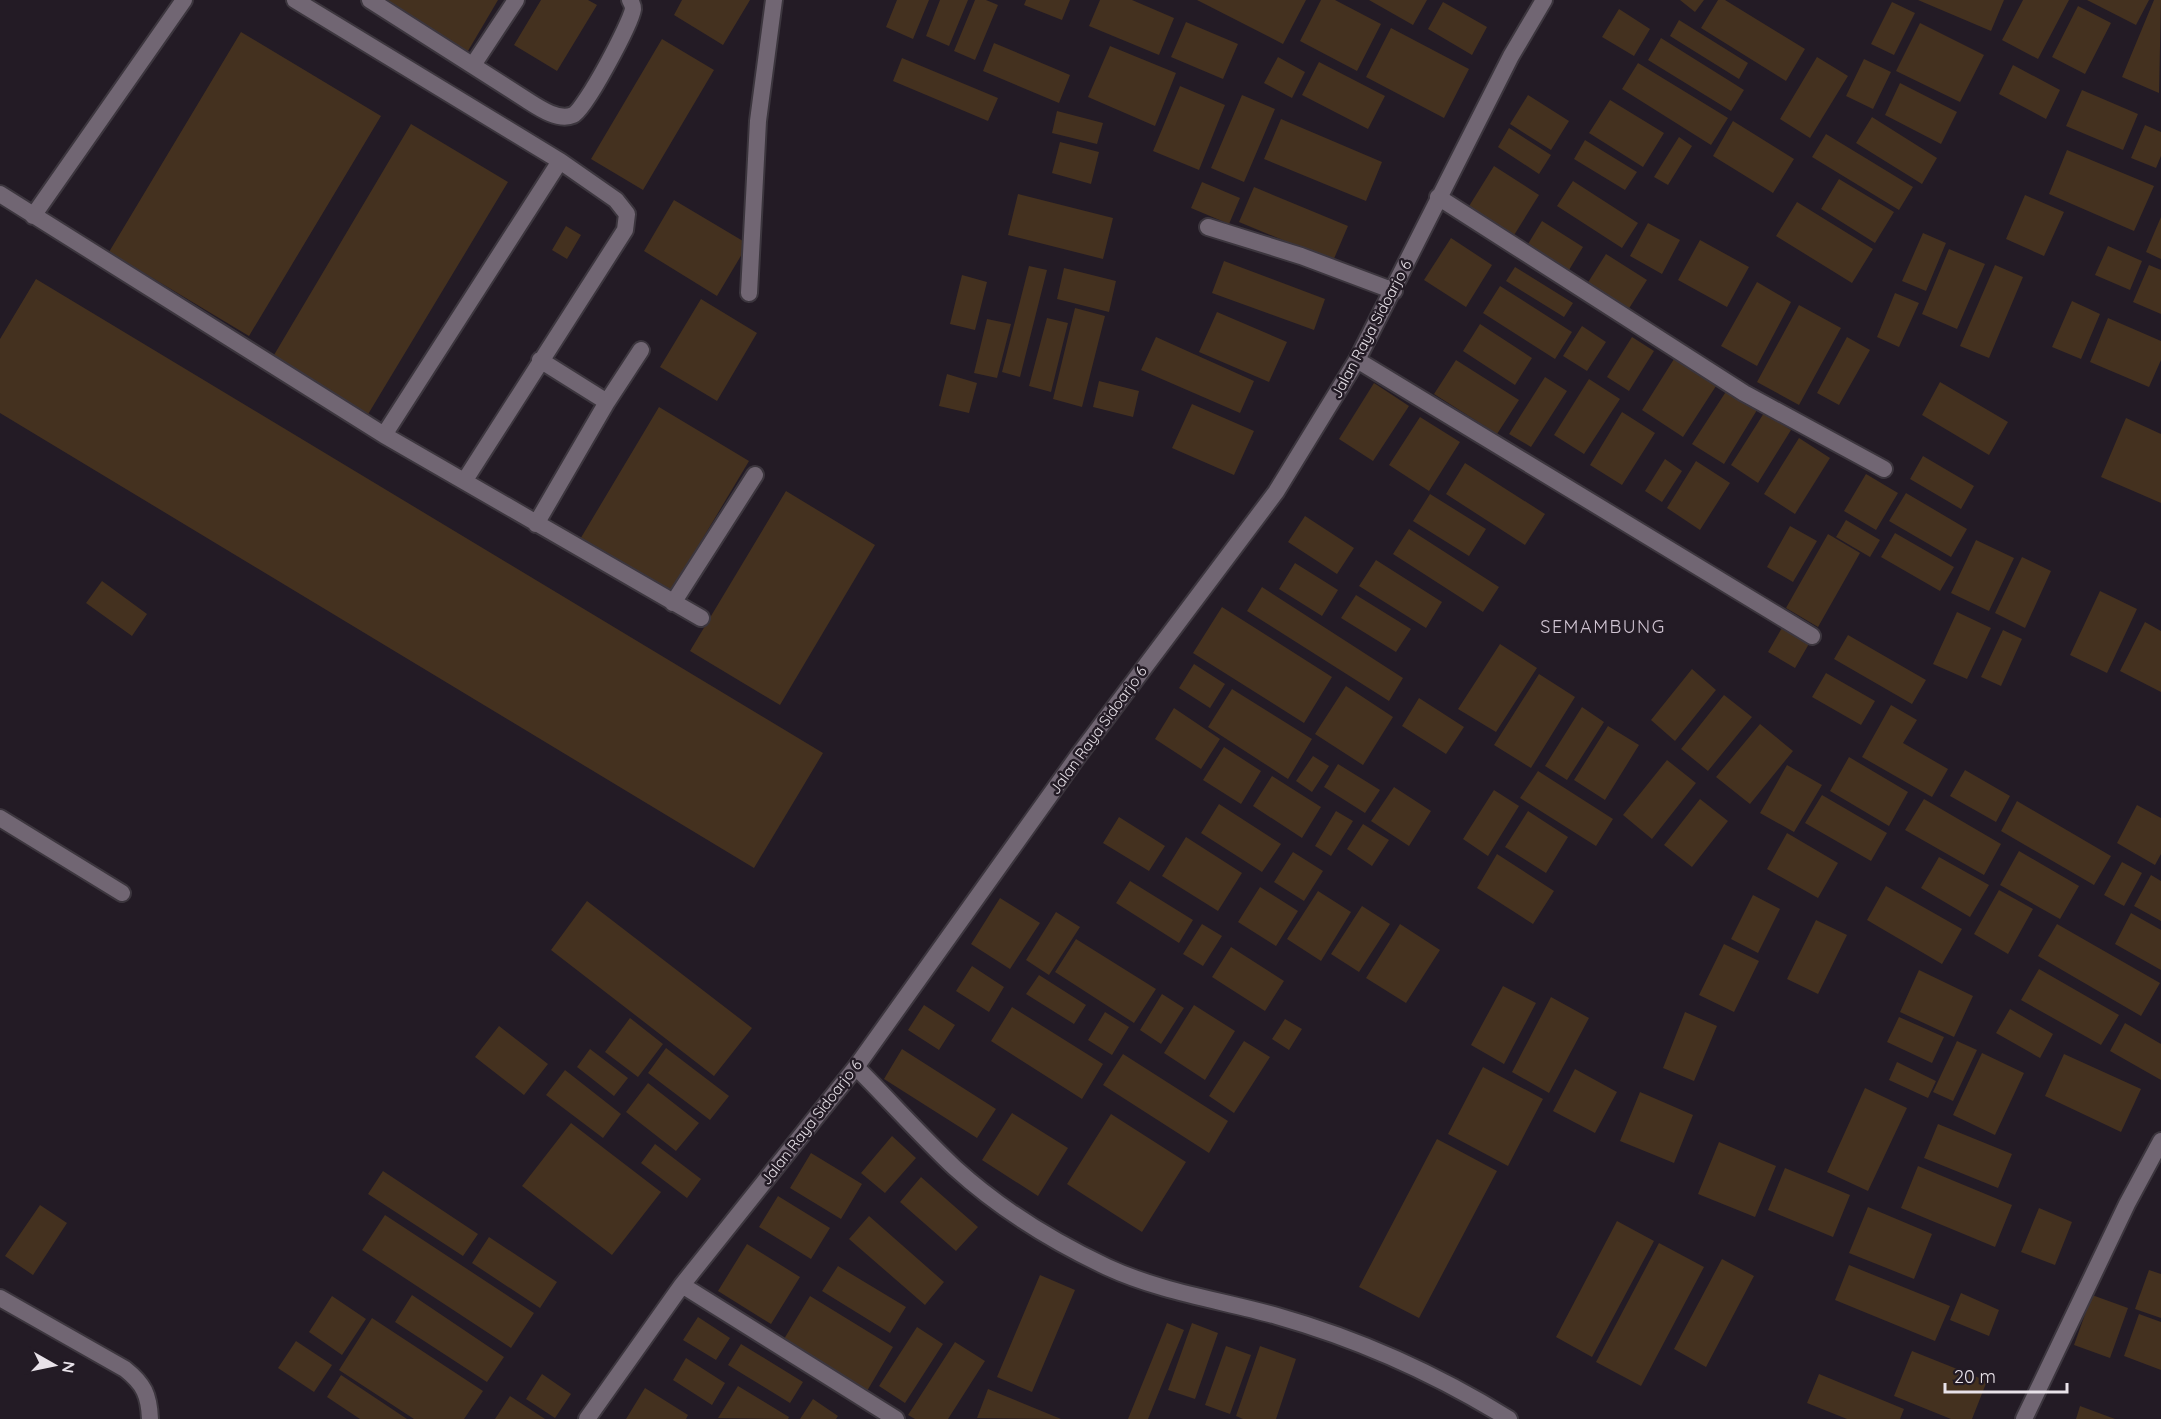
<svg xmlns="http://www.w3.org/2000/svg" width="2161" height="1419" font-family="Quicksand,sans-serif">
	<style>
		.building { fill: #44311f }
		.lines { fill: none; stroke-linecap: round; stroke-linejoin: round }
		.service-casing { stroke: #3c363e; stroke-width: 20 }
		.minor-casing { stroke: #3c363e; stroke-width: 20 }
		.service { stroke: #716673; stroke-width: 16 }
		.minor { stroke: #716673; stroke-width: 16 }
		.labels { text-anchor: middle; dominant-baseline: central; stroke-width: 5; stroke-linejoin: round; paint-order: stroke }
		.street-label { font-size: 15px; fill: #e8e2e9; stroke: #231b25 }
		.quarter-label { font-size: 18px; letter-spacing: 1.5px; fill: #d0c4d2; stroke: #231b25 }
	</style>
	<rect width="100%" height="100%" fill="#231b25"/>
	<path class="building" d="M372 0H498L465 56Z
		M541 0H588L597 5 557 71 514 45Z
		M682 0H750L723 45 674 15Z
		M897 0H929L913 39 886 27Z
		M940 0H968L949 46 926 36Z
		M975 0H986L998 5 975 60 954 51Z
		M1026 0H1070L1062 20 1024 5Z
		M1100 0H1132L1174 18 1159 55 1089 26Z
		M1197 0H1306L1283 44Z
		M1321 0H1335L1381 24 1357 71 1300 41Z
		M1369 0H1427L1413 25Z
		M1680 0H1704L1695 12Z
		M1718 0H1725L1805 49 1786 81 1701 28Z
		M1918 0H2004L1991 31Z
		M2023 0H2069L2038 59 2002 40Z
		M2087 0H2149L2136 25Z
		M2154 0H2161L2159 93 2122 77Z
		M1443 2 1487 27 1472 55 1428 29Z
		M1892 2 1915 13 1894 55 1871 44Z
		M2078 6 2111 23 2085 74 2052 57Z
		M1619 9 1650 29 1634 56 1602 37Z
		M1679 20 1748 63 1739 79 1670 36Z
		M1186 22 1238 44 1223 79 1171 57Z
		M1920 23 1984 55 1960 102 1896 71Z
		M1391 28 1469 69 1444 118 1366 77Z
		M241 32 381 116 249 336 109 252Z
		M1661 38 1744 90 1731 111 1648 60Z
		M662 39 714 70 643 190 591 159Z
		M994 43 1070 75 1059 103 983 71Z
		M1110 46 1176 73 1155 126 1088 97Z
		M1278 57 1305 72 1292 98 1264 83Z
		M1817 57 1848 76 1810 138 1780 119Z
		M902 58 998 98 988 121 893 81Z
		M1864 59 1891 72 1873 109 1846 96Z
		M1319 62 1385 96 1368 129 1302 95Z
		M1638 63 1728 118 1711 145 1622 89Z
		M2013 65 2060 90 2046 119 1999 94Z
		M1900 83 1957 112 1941 144 1885 115Z
		M1180 86 1225 105 1199 170 1153 151Z
		M2082 90 2138 114 2123 150 2066 126Z
		M1242 95 1275 109 1244 182 1211 168Z
		M1528 95 1569 121 1551 150 1510 124Z
		M1610 100 1664 133 1643 167 1589 133Z
		M1057 111 1103 123 1097 144 1052 133Z
		M1872 117 1937 158 1922 184 1856 143Z
		M1281 119 1382 162 1366 201 1264 159Z
		M1733 121 1794 159 1773 193 1713 156Z
		M411 124 508 182 367 416 274 355Z
		M2145 125 2161 132V156L2156 168 2131 158Z
		M1509 128 1551 155 1539 174 1498 147Z
		M1826 134 1913 187 1899 210 1812 157Z
		M1679 137 1692 146 1668 185 1654 177Z
		M1585 140 1637 172 1625 190 1574 159Z
		M1060 142 1099 152 1091 184 1052 173Z
		M2067 150 2154 186 2134 231 2049 194Z
		M1494 166 1539 195 1511 240 1466 211Z
		M1839 179 1894 212 1875 243 1821 209Z
		M1573 181 1638 223 1622 248 1557 206Z
		M1202 182 1240 198 1229 224 1191 208Z
		M1254 187 1348 226 1333 261 1239 222Z
		M1018 194 1113 218 1103 259 1008 235Z
		M2025 195 2064 212 2044 256 2006 239Z
		M674 200 748 244 717 296 644 251Z
		M1797 202 1873 249 1852 283 1776 236Z
		M2161 217V259L2146 252Z
		M1542 221 1583 247 1569 270 1528 244Z
		M1648 223 1680 240 1662 274 1630 256Z
		M566 226 581 235 567 259 552 250Z
		M1923 233 1946 243 1926 291 1902 281Z
		M1451 238 1492 265 1466 307 1424 280Z
		M1700 240 1749 267 1727 307 1678 280Z
		M2108 246 2142 261 2130 290 2095 275Z
		M1949 249 1985 264 1957 329 1922 314Z
		M1606 254 1647 280 1628 310 1587 284Z
		M1224 261 1325 299 1314 330 1212 293Z
		M1995 265 2023 277 1989 358 1960 346Z
		M2149 265 2161 270V314L2133 302Z
		M1029 266 1047 270 1020 377 1002 372Z
		M1515 267 1573 303 1564 317 1506 281Z
		M1064 268 1116 281 1109 312 1057 299Z
		M962 275 987 282 975 330 950 324Z
		M36 279 823 753 754 868 0 413V339Z
		M1757 282 1791 302 1757 366 1721 346Z
		M1500 286 1572 332 1555 359 1483 313Z
		M1895 293 1919 303 1899 347 1877 337Z
		M701 299 757 333 717 401 660 367Z
		M2072 301 2100 314 2081 359 2052 347Z
		M1799 305 1841 328 1799 405 1757 382Z
		M1075 308 1105 316 1082 407 1053 399Z
		M1217 312 1287 342 1269 382 1199 352Z
		M1047 318 1068 323 1051 392 1029 386Z
		M2108 318 2161 341V360L2149 387 2090 362Z
		M987 319 1011 324 997 378 974 373Z
		M1480 324 1532 358 1515 385 1463 351Z
		M1582 326 1606 342 1587 371 1563 356Z
		M1156 337 1254 381 1240 413 1141 370Z
		M1632 337 1654 351 1629 391 1607 377Z
		M1847 337 1870 350 1839 405 1817 393Z
		M1674 359 1716 386 1683 437 1642 410Z
		M1456 360 1519 400 1497 434 1434 394Z
		M947 374 977 383 969 413 939 406Z
		M1545 377 1567 391 1531 447 1509 434Z
		M1589 379 1620 399 1584 454 1554 435Z
		M1099 381 1139 391 1133 417 1093 407Z
		M1940 382 2008 422 1989 455 1922 415Z
		M1374 383 1409 406 1373 461 1339 439Z
		M1727 390 1757 410 1724 464 1692 444Z
		M1192 404 1254 431 1234 475 1172 448Z
		M659 407 749 461 669 595 579 541Z
		M1622 412 1655 433 1622 485 1590 465Z
		M1764 413 1791 430 1758 483 1731 465Z
		M1420 417 1460 442 1429 491 1389 465Z
		M2126 418 2161 434V503L2101 477Z
		M1799 438 1830 458 1795 514 1764 494Z
		M1923 456 1974 486 1961 509 1910 479Z
		M1665 459 1682 471 1662 502 1645 491Z
		M1696 461 1730 483 1700 530 1667 508Z
		M1465 463 1545 514 1525 545 1446 494Z
		M1866 474 1898 493 1876 530 1844 511Z
		M786 491 875 545 780 705 690 651Z
		M1906 493 1967 529 1951 557 1889 521Z
		M1430 494 1486 529 1469 556 1413 521Z
		M1305 516 1354 548 1337 574 1288 542Z
		M1846 520 1880 540 1870 557 1836 537Z
		M1790 526 1817 541 1793 582 1767 567Z
		M1409 529 1499 587 1483 612 1393 554Z
		M1895 533 1954 567 1940 591 1881 557Z
		M1828 534 1860 553 1818 627 1786 608Z
		M1976 540 2014 558 1989 611 1951 593Z
		M2022 557 2051 571 2025 628 1995 613Z
		M1376 560 1442 602 1426 628 1359 586Z
		M1295 563 1338 590 1322 616 1279 589Z
		M102 581 147 614 132 636 86 603Z
		M1262 587 1403 678 1389 701 1247 611Z
		M2100 591 2137 609 2107 673 2070 655Z
		M1356 595 1411 629 1396 652 1341 618Z
		M1222 607 1332 677 1304 723 1193 653Z
		M1957 612 1991 628 1967 679 1933 664Z
		M2145 622 2161 631V692L2120 671Z
		M1783 626 1810 642 1795 668 1768 652Z
		M2003 630 2022 639 2001 686 1981 677Z
		M1848 635 1926 680 1912 704 1834 659Z
		M1500 644 1537 668 1496 732 1458 709Z
		M1194 664 1225 684 1210 708 1179 688Z
		M1692 669 1716 690 1675 741 1651 720Z
		M1826 673 1875 701 1861 725 1812 697Z
		M1539 674 1575 697 1531 768 1494 745Z
		M1346 686 1393 717 1363 765 1315 734Z
		M1232 689 1312 739 1288 779 1208 727Z
		M1724 695 1752 717 1708 771 1681 749Z
		M1419 698 1464 727 1446 754 1402 726Z
		M1891 705 1917 720 1903 743 1948 769 1932 797 1862 757Z
		M1582 707 1604 722 1567 780 1545 766Z
		M1174 708 1220 739 1201 769 1155 739Z
		M1760 724 1793 751 1750 804 1716 777Z
		M1608 726 1639 745 1605 800 1574 780Z
		M1224 747 1261 771 1241 804 1203 780Z
		M1313 756 1329 766 1312 792 1296 781Z
		M1849 757 1908 792 1889 826 1830 791Z
		M1667 760 1696 783 1652 839 1623 815Z
		M1338 764 1380 790 1365 813 1324 787Z
		M1787 765 1822 785 1794 832 1760 813Z
		M1965 770 2010 796 1996 822 1950 796Z
		M1538 771 1613 819 1596 846 1520 798Z
		M1272 776 1321 807 1302 838 1253 806Z
		M1394 787 1431 811 1409 846 1371 821Z
		M1494 790 1519 806 1488 856 1463 839Z
		M1822 795 1887 833 1871 861 1805 823Z
		M1700 799 1728 821 1692 867 1664 845Z
		M1924 799 2001 844 1984 875 1905 830Z
		M2017 801 2111 856 2094 885 2001 831Z
		M1219 804 1281 844 1262 872 1201 833Z
		M2137 805 2161 818V854L2155 865 2117 843Z
		M1336 811 1353 821 1331 856 1315 846Z
		M1528 811 1568 837 1546 873 1505 847Z
		M1119 817 1165 846 1149 871 1103 843Z
		M1363 824 1389 840 1372 866 1347 849Z
		M1787 833 1838 863 1818 898 1767 869Z
		M1186 837 1242 873 1218 911 1162 876Z
		M2019 851 2079 886 2060 919 2000 885Z
		M1293 852 1323 871 1304 901 1274 882Z
		M1497 854 1554 891 1533 924 1477 888Z
		M1939 857 1989 885 1970 917 1921 888Z
		M2122 862 2142 873 2124 906 2104 895Z
		M2151 875 2161 881V921L2134 906Z
		M1130 881 1193 920 1179 943 1116 903Z
		M1886 886 1962 929 1942 964 1867 920Z
		M1260 887 1298 911 1276 946 1238 922Z
		M1999 890 2033 909 2008 954 1974 934Z
		M1318 891 1351 912 1321 961 1287 939Z
		M1753 895 1780 909 1758 953 1731 939Z
		M1000 898 1040 923 1010 969 971 944Z
		M587 901 752 1028 714 1076 551 950Z
		M1362 906 1390 924 1359 972 1331 954Z
		M1056 912 1080 927 1049 975 1026 960Z
		M2131 913 2161 930V970L2115 944Z
		M1816 920 1847 935 1818 994 1787 979Z
		M1202 924 1222 936 1203 966 1183 954Z
		M1400 924 1440 950 1406 1003 1366 978Z
		M2057 924 2160 983 2141 1016 2038 956Z
		M1076 939 1156 989 1134 1023 1055 972Z
		M1724 944 1759 961 1734 1012 1699 995Z
		M1231 947 1284 981 1265 1011 1212 977Z
		M972 966 1004 987 989 1012 956 991Z
		M2039 969 2119 1015 2101 1045 2021 1000Z
		M1919 970 1973 996 1954 1037 1900 1012Z
		M1039 975 1086 1005 1074 1024 1026 994Z
		M1503 986 1536 1003 1504 1064 1471 1045Z
		M1162 994 1184 1008 1161 1044 1140 1030Z
		M1551 997 1589 1018 1549 1093 1512 1072Z
		M924 1005 955 1025 939 1050 908 1030Z
		M1194 1005 1235 1031 1205 1080 1164 1053Z
		M1012 1007 1103 1064 1082 1099 991 1041Z
		M2010 1009 2053 1034 2040 1058 1996 1033Z
		M1105 1012 1129 1027 1112 1055 1088 1040Z
		M1685 1012 1717 1026 1694 1081 1663 1068Z
		M1899 1017 1944 1037 1932 1063 1887 1042Z
		M630 1018 663 1044 638 1077 605 1052Z
		M1285 1019 1302 1029 1289 1050 1272 1039Z
		M2125 1023 2161 1044V1080L2110 1051Z
		M499 1026 548 1064 524 1095 475 1057Z
		M1244 1041 1270 1057 1234 1113 1209 1096Z
		M1957 1041 1977 1050 1953 1101 1933 1092Z
		M666 1048 729 1096 710 1120 648 1073Z
		M590 1049 628 1078 614 1096 577 1067Z
		M902 1049 996 1109 977 1138 884 1079Z
		M1982 1053 2024 1073 1995 1135 1953 1115Z
		M1123 1054 1228 1121 1209 1153 1103 1085Z
		M2064 1054 2141 1089 2121 1132 2045 1096Z
		M1897 1062 1936 1081 1928 1098 1889 1080Z
		M1483 1067 1543 1099 1508 1166 1448 1134Z
		M1575 1069 1617 1092 1595 1133 1553 1111Z
		M565 1070 621 1114 603 1138 546 1095Z
		M648 1083 699 1123 676 1151 626 1112Z
		M1865 1088 1907 1108 1868 1191 1827 1172Z
		M1640 1092 1693 1115 1674 1163 1620 1141Z
		M1012 1113 1068 1148 1038 1196 982 1160Z
		M1111 1114 1186 1162 1142 1232 1067 1184Z
		M571 1123 661 1192 612 1255 522 1186Z
		M1938 1124 2012 1154 1998 1188 1924 1158Z
		M892 1136 916 1158 885 1193 861 1173Z
		M1437 1139 1497 1171 1419 1318 1359 1287Z
		M1719 1142 1776 1166 1755 1217 1698 1194Z
		M655 1144 701 1179 687 1198 641 1163Z
		M811 1153 862 1184 841 1219 790 1188Z
		M1918 1166 2012 1205 1995 1247 1901 1208Z
		M1785 1168 1850 1195 1833 1237 1768 1210Z
		M383 1171 478 1234 463 1256 368 1194Z
		M921 1177 978 1227 956 1251 900 1202Z
		M778 1196 830 1228 811 1259 759 1227Z
		M40 1205 67 1223 33 1275 5 1256Z
		M1868 1207 1932 1234 1914 1279 1849 1253Z
		M2039 1208 2072 1222 2055 1265 2021 1252Z
		M385 1215 534 1313 511 1348 362 1250Z
		M869 1216 944 1282 925 1305 849 1239Z
		M1617 1221 1654 1241 1592 1357 1556 1337Z
		M489 1237 557 1282 540 1308 472 1263Z
		M1659 1243 1704 1267 1641 1386 1596 1362Z
		M747 1244 800 1277 771 1324 718 1291Z
		M1722 1259 1754 1276 1706 1367 1674 1349Z
		M1849 1265 1950 1306 1935 1341 1835 1300Z
		M838 1266 906 1307 890 1333 822 1291Z
		M2149 1270 2161 1274V1318L2135 1309Z
		M1040 1275 1075 1290 1032 1392 997 1377Z
		M1961 1293 1999 1310 1989 1336 1950 1320Z
		M412 1295 504 1357 487 1382 395 1322Z
		M2092 1295 2128 1308 2110 1358 2074 1345Z
		M332 1296 366 1319 342 1355 309 1332Z
		M810 1296 893 1347 867 1391 784 1339Z
		M2139 1314 2161 1322V1370L2124 1356Z
		M698 1317 730 1338 716 1360 683 1340Z
		M372 1318 483 1391 464 1419H414L339 1370Z
		M1167 1323 1184 1330 1148 1419H1128Z
		M1192 1323 1218 1333 1195 1399 1168 1390Z
		M917 1327 943 1344 905 1403 879 1386Z
		M296 1341 332 1365 314 1392 278 1368Z
		M955 1342 985 1361 948 1419H915L908 1415Z
		M741 1344 803 1382 790 1403 728 1365Z
		M1226 1346 1251 1355 1230 1414 1205 1405Z
		M1260 1346 1296 1359 1276 1419H1243L1236 1416Z
		M1912 1351 1987 1381 1972 1419H1951L1894 1396Z
		M686 1358 725 1383 712 1405 673 1380Z
		M542 1374 571 1394 555 1418 526 1399Z
		M1819 1374 1904 1409 1900 1419H1847L1807 1403Z
		M341 1375 407 1419H360L327 1397Z
		M738 1386 789 1417 788 1419 718 1418Z
		M645 1388 688 1415 686 1419H626Z
		M988 1389 1061 1419 977 1418Z
		M510 1396 545 1419H495Z
		M813 1399 838 1416 836 1419H800Z
		M2080 1406 2115 1419H2076Z"/>
	<g class="lines">
		<defs>
			<path id="service" d="M295 0 560 161 616 200 627 214 625 230 465 480
				M370 0 522 97C535 105 557 122 573 115 585 110 631 23 633 9 633 5 632 4 630 0
				M473 65 516 0
				M0 194 384 435 701 618
				M33 216 184 0
				M749 293 758 121 774 0
				M540 360 607 402
				M384 435 560 161
				M536 524 607 402 641 350
				M673 603 755 475
				M0 818 122 893
				M0 1298 125 1369C144 1384 149 1395 150 1419"/>
			<path id="minor" d="M1438 197 1744 393 1884 469
				M1208 227 1301 256 1394 291
				M1357 360 1812 636
				M856 1067C889 1100 921 1136 955 1168 999 1208 1054 1242 1107 1267 1161 1292 1220 1300 1277 1316 1358 1339 1438 1375 1509 1419
				M682 1285 896 1419
				M587 1419 682 1285 856 1067 1078 756 1276 492 1357 360 1511 56 1544 0
				M2024 1419 2127 1204 2161 1141"/>
		</defs>
		<use href="#service" class="service-casing"/>
		<use href="#minor" class="minor-casing"/>
		<use href="#service" class="service"/>
		<use href="#minor" class="minor"/>
	</g>
	<g class="labels">
		<g class="street-label">
			<text transform="translate(1371 329) rotate(-62)">Jalan Raya Sidoarjo 6</text>
			<text transform="translate(1098 730) rotate(-54)">Jalan Raya Sidoarjo 6</text>
			<text transform="translate(811 1122) rotate(-52)">Jalan Raya Sidoarjo 6</text>
		</g>
		<g class="quarter-label">
			<text x="1603" y="626">SEMAMBUNG</text>
		</g>
	</g>
	<g transform="translate(54 1365) rotate(99)" stroke="#231b25" stroke-width="4.5" paint-order="stroke">
	<path d="M0-4.5L10 22L0 15L-10 22Z" fill="#e8e2e9"/>
	<text y="-9" font-size="16" font-weight="bold" text-anchor="middle" fill="#e8e2e9">N</text>
	</g>
	<path d="M1945 1383v9h122v-9" fill="none" stroke="#e8e2e9" stroke-width="3"/>
	<text x="1954" y="1383" font-size="18" fill="#e8e2e9" stroke="#231b25" stroke-width="4.5" paint-order="stroke">20 m</text>
</svg>
